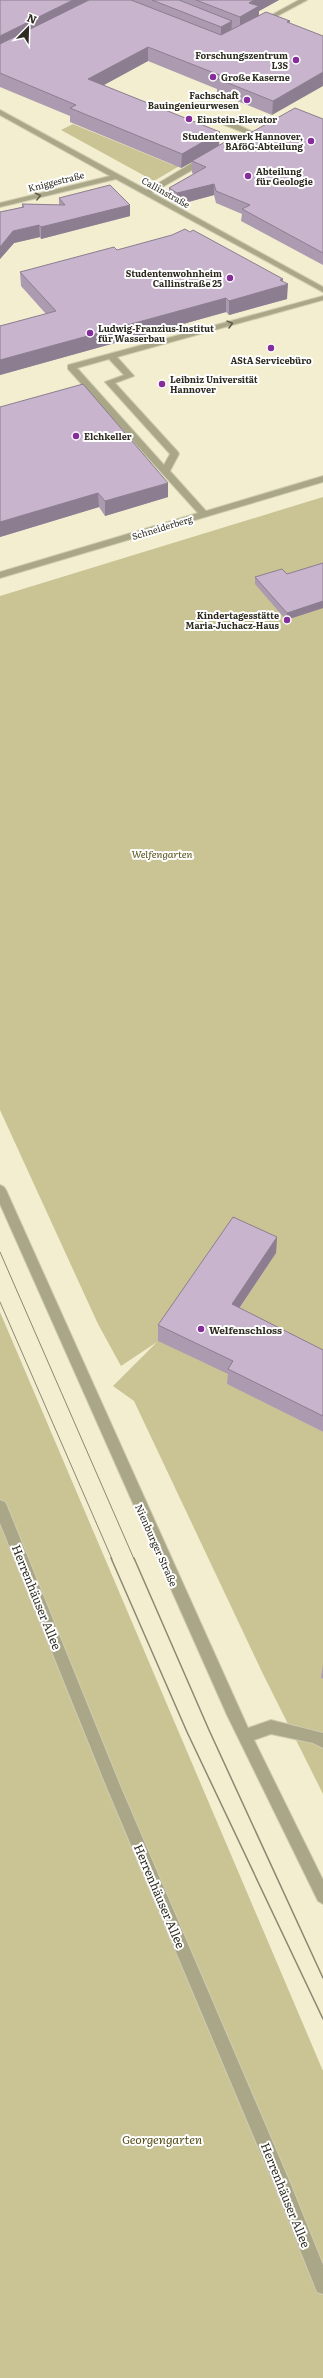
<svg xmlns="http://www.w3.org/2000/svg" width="323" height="2378" font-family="Literata,serif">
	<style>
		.green { fill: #cac495 }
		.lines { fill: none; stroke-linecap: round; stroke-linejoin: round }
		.minor-casing { stroke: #cfcbb0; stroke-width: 2 }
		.minor { fill: #aaa788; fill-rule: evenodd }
		.tram-far1 { stroke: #8b8873; stroke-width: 1 }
		.tram { stroke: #8b8873; stroke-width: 1.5 }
		.wall { fill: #ac9bb0 }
		.shaded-wall { fill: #8c7e90 }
		.building { fill: #c8b4cd; stroke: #8c7e90 }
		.oneway { stroke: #5f5d4a }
		.poi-dot { fill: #842d9b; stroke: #fff; stroke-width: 1.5 }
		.labels { text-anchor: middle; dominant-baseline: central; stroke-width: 4; stroke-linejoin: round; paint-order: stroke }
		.far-poi-label { font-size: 9px; font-weight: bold; fill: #2d2b20; stroke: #fff; text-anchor: start }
		.far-street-label { font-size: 9px; fill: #2d2b20; stroke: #fff }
		.park-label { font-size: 10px; font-style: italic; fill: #574f17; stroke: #fff }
		.poi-label { font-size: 10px; font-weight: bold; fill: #2d2b20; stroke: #fff; text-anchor: start }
		.street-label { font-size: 10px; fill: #2d2b20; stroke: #fff }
		.near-street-label { font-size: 12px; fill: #2d2b20; stroke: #fff }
		.near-park-label { font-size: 12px; font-style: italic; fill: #574f17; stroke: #fff }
	</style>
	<rect width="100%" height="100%" fill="#f2eecf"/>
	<path class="green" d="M73 124 173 165 205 146 210 148 154 181 61 130Z
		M323 497V1367L262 1334 258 1339 228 1325 276 1253 233 1233 158 1340 205 1363 208 1359 235 1372 228 1384 323 1432V1674L321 1678 323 1679V1794L262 1672 134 1401 113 1386 157 1342 121 1366 98 1324 0 1110V596Z
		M0 1312 323 2071V2378H0Z"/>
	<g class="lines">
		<defs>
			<path id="minor" d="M299 0H307L264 23 259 22Z
				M0 110 147 190 202 157H208V161L152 193 323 287V292L116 179 0 207V203L110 176 0 115Z
				M222 120H228L255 133 233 147H227V143L245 133 222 124Z
				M323 296V300L117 357 134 376 115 383 178 452 179 454 170 471 206 511 323 476V482L0 578V572L198 513 68 369V365ZM109 359 124 375 105 382 170 454 164 465 77 368Z
				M0 1185 4 1187 6 1190 248 1728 271 1720 323 1733V1748L313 1743 271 1734 254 1740 323 1880V1904L318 1901 227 1715 0 1204Z
				M0 1500 5 1502 7 1506 119 1783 291 2185 323 2265V2294L317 2292 275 2187 105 1783 0 1523Z"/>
		</defs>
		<use href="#minor" class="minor-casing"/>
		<use href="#minor" class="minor"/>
		<path class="tram-far1" d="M0 1252 134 1559
			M0 1302 112 1559"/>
		<path class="tram" d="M111 1558 187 1732 323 2019
			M134 1558 209 1730 323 1978"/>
	</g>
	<path class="wall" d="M0 0H279L259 11V15L290 21 272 115 217 93V89L148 61 104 85 219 145 323 119V265L241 221 242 214 216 203 214 195 177 205 169 200V188L194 174 192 173V162L181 168 70 122V116L0 87Z
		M59 198 130 205V216L41 239 40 237 14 243 0 259V212L22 207V204L59 205Z
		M117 250 282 281 287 299 229 315 226 312 0 375V326L46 314 21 286 20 272Z
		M0 407 168 497 105 516 99 507 0 537Z
		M323 563V608L286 620 255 584V577L287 574Z
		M277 1237 276 1253 239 1308 323 1350V1432L227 1384 228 1374 158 1341V1325Z
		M323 1664V1679L321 1678Z"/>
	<path class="shaded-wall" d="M73 0H101L0 50V36Z
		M254 0H279L259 11V20L240 30V17L249 3Z
		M232 21 231 35 221 40V27Z
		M148 47V61L89 93 88 79Z
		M323 72V86L272 115 273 101Z
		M220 132 219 146 192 161V162L181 168 182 154Z
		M214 184V195L177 205V193Z
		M130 205V216L41 239V227Z
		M39 225 40 237 14 243 0 259V247L13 231Z
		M283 279 282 286 288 284 287 299 229 315V301Z
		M226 298V312L0 375V360Z
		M168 483V497L105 516V501Z
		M98 493 99 507 0 537V522Z
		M323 601V608L286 620 287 613Z
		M277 1237 276 1253 232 1319V1304Z"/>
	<path class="building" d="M0 0H73L0 36Z
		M89 0H131L221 35 266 12 290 21 287 22 323 36V72L273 101 218 79 222 76 148 47 88 79 220 132 182 154 70 108 76 105 0 73V44Z
		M152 0H179L232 21 221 27Z
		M196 0H254L249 3 259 6 240 17Z
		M295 108 323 119V253L242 209 250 205 216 191 214 184 177 193 169 188 206 167 192 161 230 139 236 141Z
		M110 185 130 205 41 227 39 225 13 231 0 247V212L24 207 22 204 65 205 59 198Z
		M185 229 190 232 193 230 283 279 280 280 288 284 229 301 226 298 0 360V326L56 311 20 272 114 247 117 250 172 235Z
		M83 384 168 483 105 501 98 493 0 522V407Z
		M323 563V601L287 613 255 577 282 569 287 574Z
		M233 1217 277 1237 232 1304 323 1350V1416L228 1369 233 1361 158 1325Z"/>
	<defs><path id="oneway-chevron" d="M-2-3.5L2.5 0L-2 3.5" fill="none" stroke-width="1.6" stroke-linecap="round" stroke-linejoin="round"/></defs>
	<g class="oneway">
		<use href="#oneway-chevron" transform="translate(38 196) rotate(-14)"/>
		<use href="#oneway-chevron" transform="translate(230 324) rotate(-15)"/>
	</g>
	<g class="poi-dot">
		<circle cx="296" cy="60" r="4"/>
		<circle cx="213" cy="77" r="4"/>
		<circle cx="247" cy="100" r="4"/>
		<circle cx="189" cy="119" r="4"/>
		<circle cx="311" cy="141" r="4"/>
		<circle cx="248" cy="176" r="4"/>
		<circle cx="230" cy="278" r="4"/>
		<circle cx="90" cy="333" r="4"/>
		<circle cx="271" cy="348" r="4"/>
		<circle cx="162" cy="384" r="4"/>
		<circle cx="76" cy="436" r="4"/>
		<circle cx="287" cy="620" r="4"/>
		<circle cx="201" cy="1329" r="4"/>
	</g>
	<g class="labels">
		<g class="far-poi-label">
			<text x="288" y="55" text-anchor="end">Forschungszentrum<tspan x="288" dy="10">L3S</tspan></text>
			<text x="221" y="77">Große Kaserne</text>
			<text x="239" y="95" text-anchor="end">Fachschaft<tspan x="239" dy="10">Bauingenieurwesen</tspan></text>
			<text x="197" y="119">Einstein-Elevator</text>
			<text x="303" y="136" text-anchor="end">Studentenwerk Hannover,<tspan x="303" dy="10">BAföG-Abteilung</tspan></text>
			<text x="256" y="171">Abteilung<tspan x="256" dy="10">für Geologie</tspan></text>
			<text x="222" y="273" text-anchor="end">Studentenwohnheim<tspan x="222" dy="10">Callinstraße 25</tspan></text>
			<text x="98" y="328">Ludwig-Franzius-Institut<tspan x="98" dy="10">für Wasserbau</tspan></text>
			<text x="271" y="360" text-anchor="middle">AStA Servicebüro</text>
			<text x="170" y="379">Leibniz Universität<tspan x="170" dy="10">Hannover</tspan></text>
			<text x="84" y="436">Elchkeller</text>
			<text x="279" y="615" text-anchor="end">Kindertagesstätte<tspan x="279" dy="10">Maria-Juchacz-Haus</tspan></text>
		</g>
		<g class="far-street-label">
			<text transform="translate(56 181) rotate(-14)">Kniggestraße</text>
			<text transform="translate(166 192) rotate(29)">Callinstraße</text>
			<text transform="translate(162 527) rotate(-17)">Schneiderberg</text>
		</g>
		<g class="park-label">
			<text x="162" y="853">Welfengarten</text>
		</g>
		<g class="poi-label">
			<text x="209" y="1329">Welfenschloss</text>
		</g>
		<g class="street-label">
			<text transform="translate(157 1545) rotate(66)">Nienburger Straße</text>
		</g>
		<g class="near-street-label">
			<text transform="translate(37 1597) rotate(68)">Herrenhäuser Allee</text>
			<text transform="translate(160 1896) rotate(67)">Herrenhäuser Allee</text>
			<text transform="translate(286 2195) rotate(68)">Herrenhäuser Allee</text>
		</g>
		<g class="near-park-label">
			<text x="162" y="2139">Georgengarten</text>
		</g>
	</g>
	<g transform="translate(28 28) rotate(23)" stroke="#ffffff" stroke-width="3" paint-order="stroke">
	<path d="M0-3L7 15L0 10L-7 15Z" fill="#2d2b20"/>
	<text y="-6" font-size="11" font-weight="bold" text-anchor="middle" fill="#2d2b20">N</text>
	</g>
</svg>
